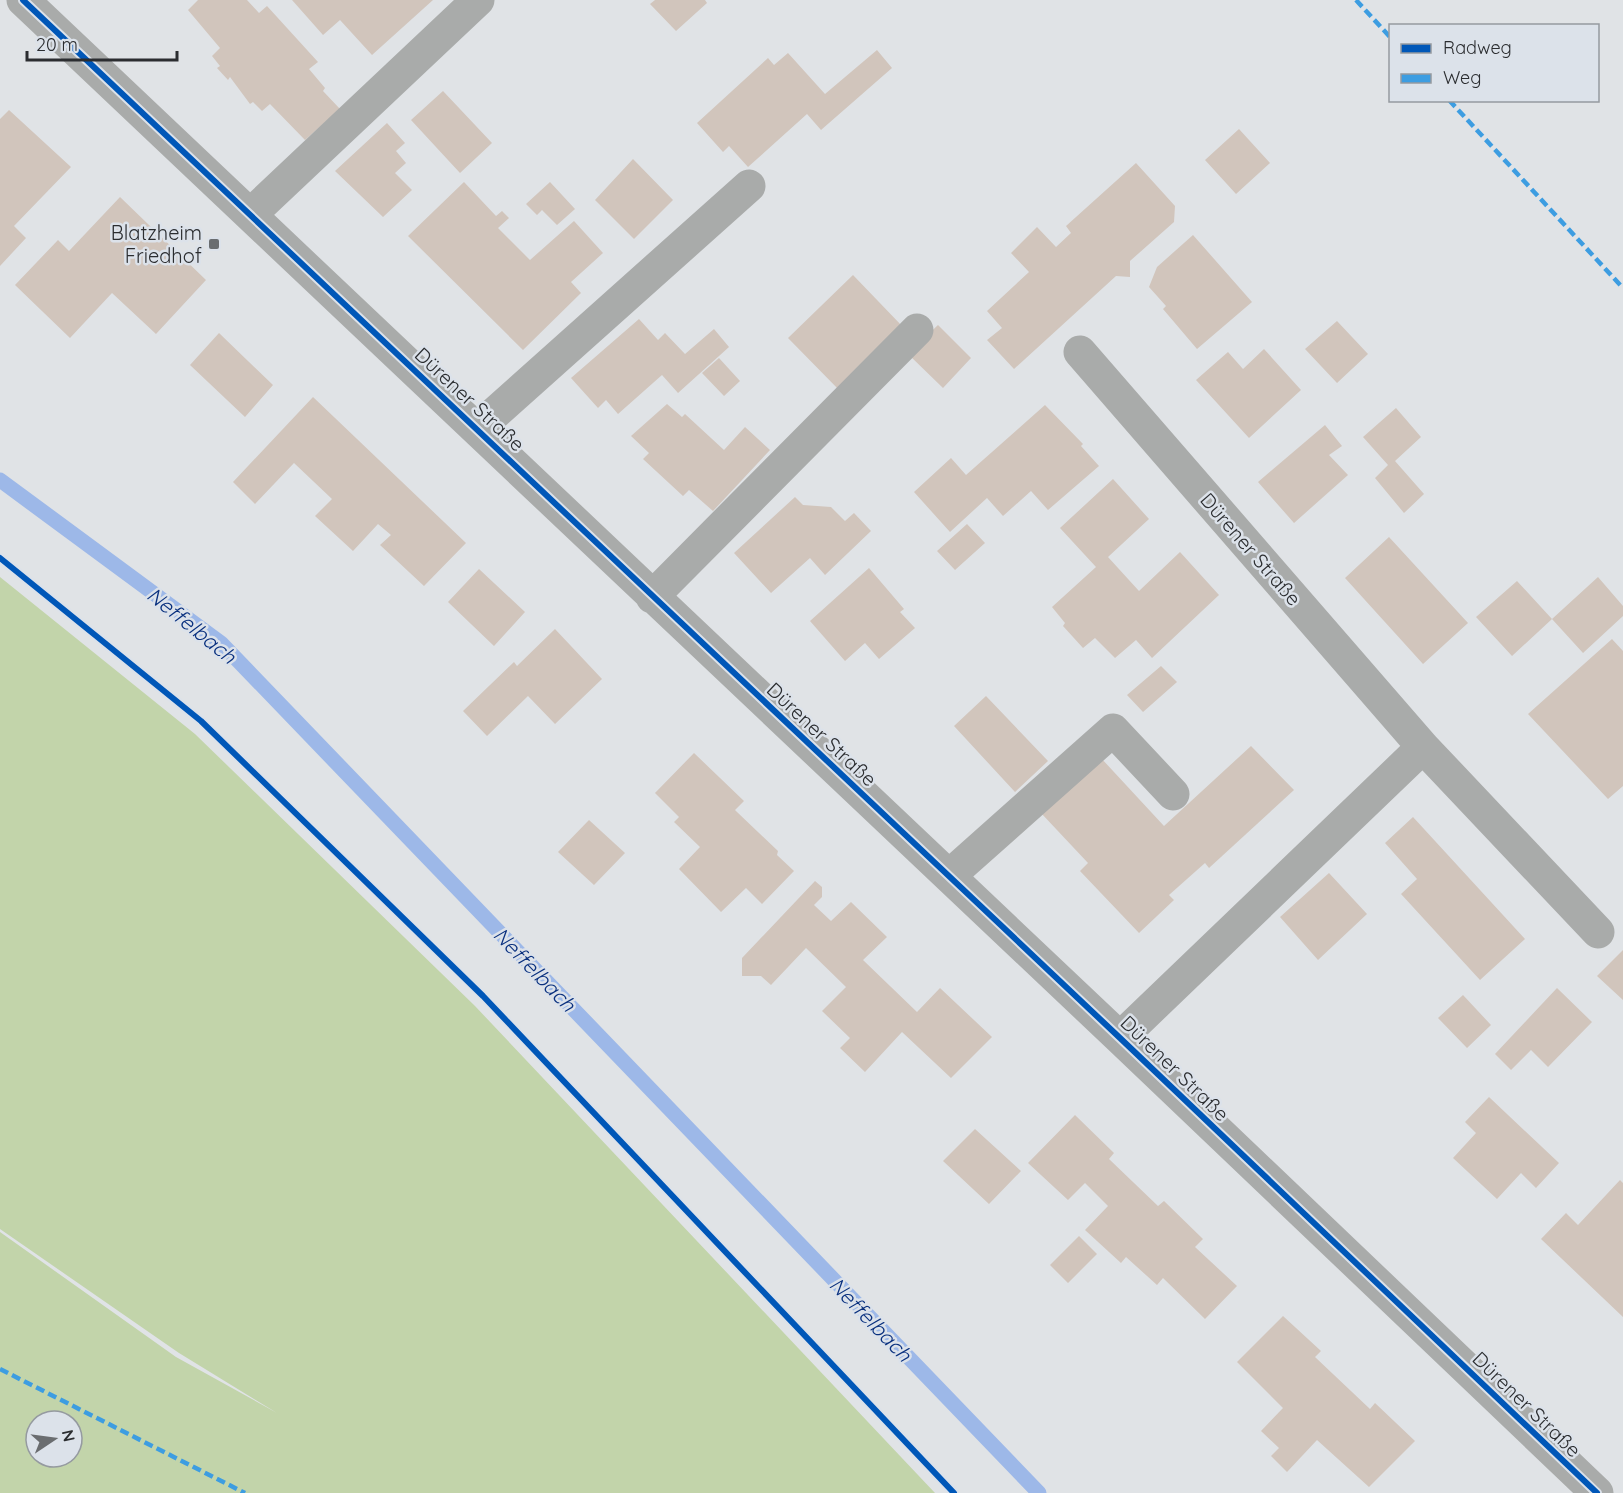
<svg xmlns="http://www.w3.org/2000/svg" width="1623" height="1493" font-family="Quicksand,sans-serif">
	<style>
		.green { fill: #c2d4aa; fill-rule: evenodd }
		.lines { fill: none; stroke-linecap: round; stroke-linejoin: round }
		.stream { stroke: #9db8e8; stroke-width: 15 }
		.building { fill: #d1c5bc }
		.minor { stroke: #a9abaa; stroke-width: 33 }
		.quiet { stroke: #3d9de1; stroke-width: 4.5; stroke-dasharray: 9 4.5; stroke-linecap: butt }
		.cycleway-casing { stroke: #dce2ea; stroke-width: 10 }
		.cycleway { stroke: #0057b8; stroke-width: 6 }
		.poi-dot { fill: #6a6d70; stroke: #dce2ea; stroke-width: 2 }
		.labels { text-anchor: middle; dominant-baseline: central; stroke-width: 5; stroke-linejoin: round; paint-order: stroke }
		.poi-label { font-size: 20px; fill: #2b2d30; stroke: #dce2ea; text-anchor: end }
		.street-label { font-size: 20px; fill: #2b2d30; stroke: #dce2ea }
		.water-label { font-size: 21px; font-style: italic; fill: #0a317f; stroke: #dce2ea }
	</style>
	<rect width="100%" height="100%" fill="#e0e3e6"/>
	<path class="green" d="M0 577 195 734 475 1006 935 1493H0V1232L176 1357 277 1413 179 1353 0 1229ZM36 1421H72V1457H36Z"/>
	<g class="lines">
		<path class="stream" d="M0 480 221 643 1039 1493"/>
	</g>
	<path class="building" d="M198 0H247L259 13 267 6 318 62 309 69 325 88 323 91 340 109 305 140 270 104 262 111 253 102 250 104 230 77 228 80 217 68 220 66 212 56 220 48 188 10Z
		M292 0H433L372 55 340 20 323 35Z
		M655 0H705L707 3 676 31 650 4Z
		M877 50 892 68 821 130 807 114 748 167 729 146 723 152 697 123 768 58 774 65 788 53 825 94Z
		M443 91 492 143 460 173 411 120Z
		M9 110 71 167 14 226 26 238 0 266V119Z
		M387 123 405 143 396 151 406 163 395 173 412 190 383 217 335 171Z
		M1239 129 1270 163 1236 194 1205 160Z
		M633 159 673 200 634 239 595 200Z
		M1136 163 1175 206 1174 222 1130 261V277L1116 276 1014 369 987 340 1002 328 987 311 1029 272 1011 253 1037 227 1056 247 1071 233 1066 226Z
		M464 182 496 216 502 211 509 218 498 228 530 260 574 221 603 253 571 282 581 293 523 350 408 236Z
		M550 182 575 209 557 225 542 210 537 215 526 204Z
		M120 197 206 280 156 334 112 293 70 338 15 285 58 240 69 251Z
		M1193 235 1252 302 1197 349 1163 309 1166 306 1149 287 1157 267Z
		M853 275 903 327 841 392 788 338Z
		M639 319 658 340 665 333 685 354 714 329 729 347 678 393 662 375 618 414 606 400 598 408 571 378Z
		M1337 321 1368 354 1337 383 1305 349Z
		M938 325 971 358 943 388 908 354Z
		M219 333 273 385 245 417 190 365Z
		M1264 349 1301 390 1249 438 1196 380 1228 352 1243 369Z
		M719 358 740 381 724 396 702 373Z
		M313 397 466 543 424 586 380 545 391 535 378 524 353 551 315 516 332 499 294 463 255 504 233 482Z
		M667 404 682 417 685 414 724 450 745 427 770 450 713 511 689 490 683 496 643 459 649 453 631 436Z
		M1045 405 1083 444 1081 446 1099 466 1048 510 1031 491 1003 516 987 498 950 532 914 492 951 458 966 475Z
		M1396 408 1421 437 1395 461 1424 494 1404 513 1375 478 1388 465 1363 437Z
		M1325 425 1342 446 1329 455 1348 475 1294 523 1258 482Z
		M1113 479 1149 519 1108 557 1139 591 1180 552 1219 595 1152 658 1136 640 1115 658 1095 638 1083 648 1063 626 1065 623 1052 607 1096 567 1060 528Z
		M795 497 803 505 831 507 845 521 854 513 871 531 825 575 810 558 771 593 734 553Z
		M967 524 985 543 955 570 937 551Z
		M1389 537 1468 623 1423 664 1345 578Z
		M869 568 904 609 900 612 915 628 879 659 865 643 845 661 810 621Z
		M479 569 525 612 494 646 448 602Z
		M1598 577 1623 606V616L1583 653 1552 619Z
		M1517 581 1552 619 1512 656 1476 617Z
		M555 629 602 679 555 724 528 696 487 736 463 711 514 662 517 666Z
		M1612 639 1623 651V786L1608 799 1528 714Z
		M1161 666 1177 682 1143 712 1127 695Z
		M986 696 1048 761 1015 792 954 726Z
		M1251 746 1294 790 1209 868 1205 863 1169 895 1174 900 1139 933 1080 871 1088 863 1041 813 1101 758 1164 826Z
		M694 753 744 801 735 810 737 812 778 851 777 855 794 871 762 904 746 888 721 912 679 869 700 847 674 822 679 817 655 793Z
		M1413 817 1525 939 1480 980 1401 894 1417 879 1385 843Z
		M589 820 625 853 594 885 558 852Z
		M1329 873 1367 914 1318 960 1280 917Z
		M815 881 822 887V897L814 905 831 921 851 902 887 937 863 960 917 1012 940 988 992 1037 951 1078 902 1032 865 1072 840 1048 850 1038 822 1011 846 987 806 948 771 985 761 976H742V958Z
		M1623 950V1000L1597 976Z
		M1557 988 1592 1022 1548 1067 1531 1050 1511 1070 1495 1054Z
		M1463 995 1491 1025 1467 1048 1438 1018Z
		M1489 1097 1559 1163 1536 1188 1521 1173 1497 1199 1453 1158 1476 1133 1465 1122Z
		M1075 1115 1114 1153 1109 1159 1158 1206 1164 1201 1203 1239 1195 1247 1237 1286 1205 1319 1163 1278 1157 1285 1126 1257 1121 1263 1085 1230 1108 1206 1085 1183 1068 1200 1028 1163Z
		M975 1129 1021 1171 989 1204 943 1161Z
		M1620 1180 1623 1183V1317L1541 1239 1566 1213 1578 1225Z
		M1079 1236 1097 1254 1068 1283 1050 1265Z
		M1283 1316 1321 1351 1315 1357 1370 1409 1375 1403 1415 1441 1369 1487 1317 1440 1287 1472 1271 1456 1279 1448 1261 1431 1283 1408 1237 1362Z"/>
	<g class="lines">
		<path class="minor" d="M23 0 1120 1038 1597 1493
			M250 215 478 0
			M1080 352 1423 747 1598 932
			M477 429 749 186
			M652 597 917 330
			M949 876 1113 730 1173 794
			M1120 1038 1423 747"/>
		<path class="quiet" d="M1356 0 1390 37
			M1449 100 1623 288
			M0 1369 245 1493"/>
		<defs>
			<path id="cycleway" d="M23 0 1120 1038 1597 1493
				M0 558 201 721 483 996 954 1493"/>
		</defs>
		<use href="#cycleway" class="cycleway-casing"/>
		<use href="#cycleway" class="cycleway"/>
	</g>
	<rect class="poi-dot" x="208" y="238" width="12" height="12" rx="3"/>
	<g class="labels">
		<g class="poi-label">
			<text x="202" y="232">Blatzheim<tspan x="202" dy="23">Friedhof</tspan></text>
		</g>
		<g class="street-label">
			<text transform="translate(470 399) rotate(43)">Dürener Straße</text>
			<text transform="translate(1251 549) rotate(49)">Dürener Straße</text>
			<text transform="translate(822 734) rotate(43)">Dürener Straße</text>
			<text transform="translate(1175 1068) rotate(44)">Dürener Straße</text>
			<text transform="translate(1527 1404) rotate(44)">Dürener Straße</text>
		</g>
		<g class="water-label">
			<text transform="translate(192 625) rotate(39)">Neffelbach</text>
			<text transform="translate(535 969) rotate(46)">Neffelbach</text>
			<text transform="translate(871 1319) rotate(46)">Neffelbach</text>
		</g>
	</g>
	<rect x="1389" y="24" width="210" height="78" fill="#dce2ea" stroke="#959aa0" stroke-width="1.5"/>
	<rect x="1401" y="44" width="30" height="9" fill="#0057b8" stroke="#959aa0" stroke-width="1.5"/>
	<text x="1443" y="54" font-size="18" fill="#2b2d30">Radweg</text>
	<rect x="1401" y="74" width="30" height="9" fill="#3d9de1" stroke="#959aa0" stroke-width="1.5"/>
	<text x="1443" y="84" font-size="18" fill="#2b2d30">Weg</text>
	<g transform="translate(54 1439) rotate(77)"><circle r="28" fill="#dce2ea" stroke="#959aa0" stroke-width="1.5"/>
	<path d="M0-4.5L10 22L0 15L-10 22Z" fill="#6a6d70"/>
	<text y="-9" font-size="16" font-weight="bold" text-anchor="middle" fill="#2b2d30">N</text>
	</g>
	<path d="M27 51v9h150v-9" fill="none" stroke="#2b2d30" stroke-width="3"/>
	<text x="36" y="51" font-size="18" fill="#2b2d30" stroke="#dce2ea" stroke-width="4.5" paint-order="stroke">20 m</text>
</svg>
